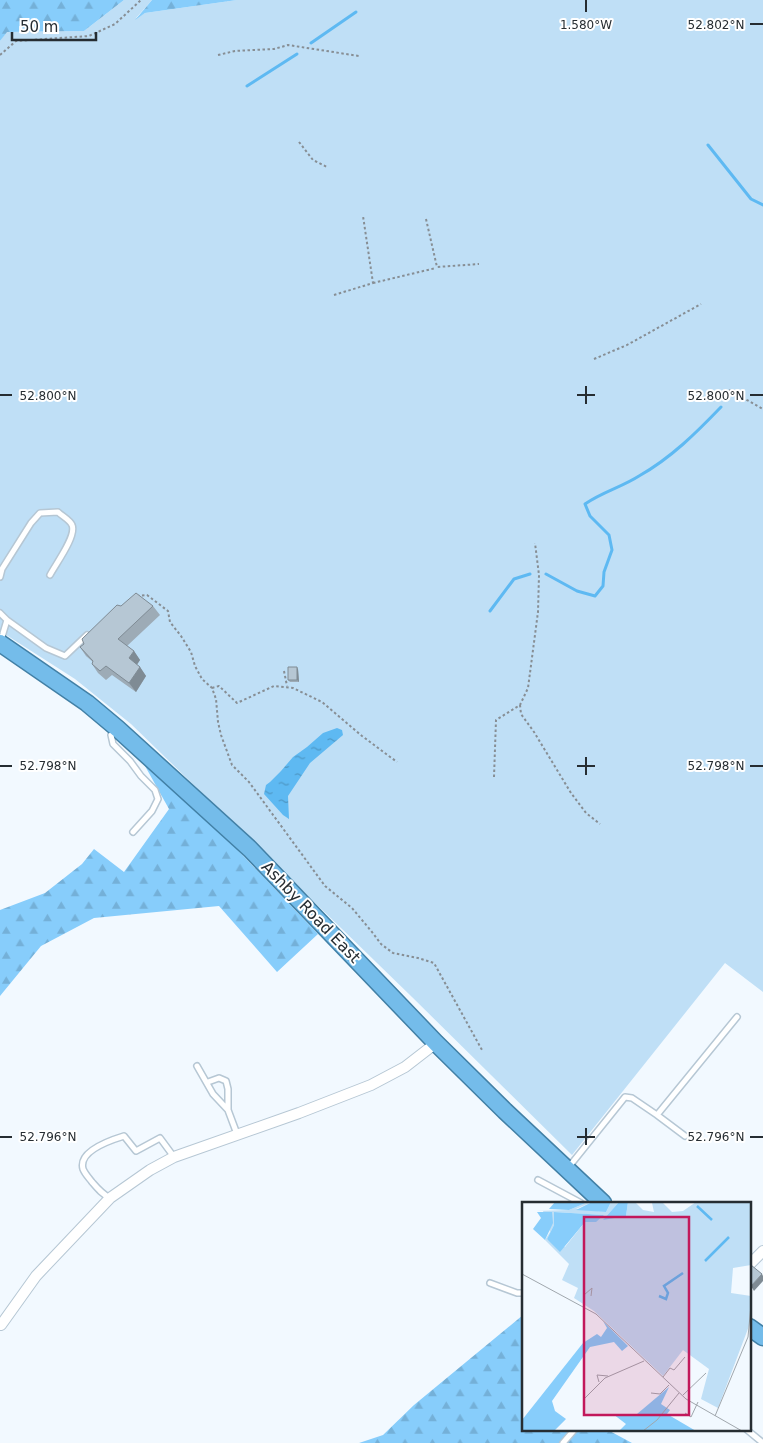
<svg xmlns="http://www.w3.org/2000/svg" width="763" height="1443" font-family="'DejaVu Sans',sans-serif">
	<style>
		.green { fill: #bfdff6 }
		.forest { fill: url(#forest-firs) }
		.water { fill: url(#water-ripples) }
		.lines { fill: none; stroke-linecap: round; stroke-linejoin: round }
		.stream { stroke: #5eb9f2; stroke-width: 3 }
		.service-casing { stroke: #b6c7d4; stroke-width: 8 }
		.minor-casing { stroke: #b6c7d4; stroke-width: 12 }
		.trunk-casing { stroke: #4280a6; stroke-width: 19 }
		.path { stroke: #878e94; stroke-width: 2; stroke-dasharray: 2.5 2.5; stroke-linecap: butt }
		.service { stroke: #fff; stroke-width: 5 }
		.minor { stroke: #fff; stroke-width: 10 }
		.trunk { stroke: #74bcea; stroke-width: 16 }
		.wall { fill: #9dabb6 }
		.shaded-wall { fill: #7f8b94 }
		.building { fill: #b6c7d4; stroke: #7f8b94 }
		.ticks { fill: none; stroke: #262d32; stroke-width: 2 }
		.labels { text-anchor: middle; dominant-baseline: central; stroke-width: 4; stroke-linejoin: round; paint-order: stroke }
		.street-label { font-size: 16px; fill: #262d32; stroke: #fff }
		.inset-river { fill: none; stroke: #5eb9f2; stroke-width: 2.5 }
		.inset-road { fill: none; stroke: #a0a7ad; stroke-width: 1 }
		.view { fill: #c2185b; fill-opacity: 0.15; stroke: #c2185b; stroke-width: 2.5 }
		.inset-edge { fill: none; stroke: #262d32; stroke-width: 2.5 }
		.ticks-label { font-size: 12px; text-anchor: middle; fill: #262d32; stroke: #fff; stroke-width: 4; stroke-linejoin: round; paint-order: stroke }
	</style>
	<defs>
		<pattern id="forest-firs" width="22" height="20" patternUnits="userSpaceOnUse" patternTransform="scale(1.25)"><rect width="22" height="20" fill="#87cdfb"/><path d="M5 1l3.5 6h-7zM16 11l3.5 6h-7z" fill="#74b0d8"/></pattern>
		<pattern id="water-ripples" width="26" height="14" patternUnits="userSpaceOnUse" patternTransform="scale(1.25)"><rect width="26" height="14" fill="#5eb9f2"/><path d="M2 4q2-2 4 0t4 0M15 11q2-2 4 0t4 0" fill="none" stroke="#4d97c5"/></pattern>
	</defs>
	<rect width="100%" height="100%" fill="#f2f9ff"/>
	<path class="green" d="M124 0H152L136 18 145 13 237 0H763V992L725 963 572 1155 412 997 131 724 75 679 0 631V41L6 32 84 31Z"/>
	<path class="forest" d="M0 0H124L84 31 7 32 0 41Z
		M152 0H237L145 13 135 20Z
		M140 757 231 843 318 934 277 972 219 906 94 918 41 946 0 996V910L45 893 82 864 94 849 124 872 169 809Z
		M523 1315V1429H606L632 1443H359L383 1435 414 1405Z"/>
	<path class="water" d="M337 728 342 730 343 735 310 763 288 796 289 819 283 815 264 794 266 785 270 782 281 771 293 757 307 747 323 733Z"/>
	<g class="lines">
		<path class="stream" d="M311 43 356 12
			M247 86 297 54
			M708 145 751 199 763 205
			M546 574 577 591 595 596 603 586 604 572 612 550 609 535 590 516 585 504C602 492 622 487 639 476 671 458 696 433 721 407
			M490 611 514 579 530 574"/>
		<defs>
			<path id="service" d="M0 577 2 569 31 523 40 513 58 512C62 516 70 520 72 525 77 536 55 565 50 575
				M0 613 7 620 1 640
				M7 620 46 648 65 656 87 635
				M116 731 111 735 113 744 130 761 141 776 155 790 158 799 152 811 133 832
				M197 1066 213 1094 228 1110 237 1134
				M208 1082 219 1078 226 1081 228 1089V1110
				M657 1115 685 1136
				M568 1168 625 1097 632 1098 657 1115 737 1017
				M538 1180 581 1203
				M110 1198C102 1194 98 1189 92 1182 89 1178 85 1174 83 1169 78 1151 111 1140 124 1136L136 1151 160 1138 174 1157
				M490 1283 517 1293H523
				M746 1429 763 1443
				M563 1443 575 1429"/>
			<path id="minor" d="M749 1265 763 1251
				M1 1325 36 1276 110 1198 150 1170 174 1157 299 1113 371 1085 405 1067 436 1043"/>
			<path id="trunk" d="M0 643 87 703 118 729 250 849 436 1043 505 1111 603 1203
				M749 1327 763 1337"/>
		</defs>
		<use href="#service" class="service-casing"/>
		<use href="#minor" class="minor-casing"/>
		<use href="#trunk" class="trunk-casing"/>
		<path class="path" d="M0 55 16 41 89 36 115 24 141 0
			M218 55 235 51 274 49 288 45 359 56
			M299 142 313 160 327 167
			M426 219 437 267 479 264
			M373 283 436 268
			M334 295 373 283 363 216
			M594 359 627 345 701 304
			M729 390 763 409
			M137 596 147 595 168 611 170 622 181 636 191 652 195 666 202 679 212 688 216 699 218 722 221 735 232 765 249 782 325 886 352 908 372 932 381 944 393 953 418 958 434 963 482 1050
			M284 671 287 686
			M212 688 219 686 237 703 274 686 293 688 322 702 362 736 397 762
			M520 705 521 714 534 732 571 793 586 813 600 824
			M494 777 496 720 520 705 528 688 538 612 539 575 535 543"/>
		<use href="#service" class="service"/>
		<use href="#minor" class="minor"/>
		<use href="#trunk" class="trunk"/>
	</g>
	<path class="wall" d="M121 606H153L160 615 127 646 134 651 140 660 137 665 140 667 146 676 136 692 112 675 106 680 98 673 92 664 93 662 86 656 80 647 84 644Z
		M298 669 299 682H290L288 680Z"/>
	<path class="shaded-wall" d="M134 651 140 660 135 667 129 658Z
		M140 667 146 676 136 692 129 683Z
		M297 667 298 669 299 682 297 680Z
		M762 1274 763 1276V1281L754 1291 751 1286Z"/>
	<path class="building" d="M136 593 153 606 118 639 134 651 129 658 140 667 129 683 106 666 100 671 92 664 93 661 80 647 84 644 82 639 117 605 121 606Z
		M288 667H297V680H288Z
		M751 1265 762 1274 751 1286 749 1285V1267Z"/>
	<path class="ticks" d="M586 0V12M750 24H763M586 386V404M0 395H12M577 395H595M750 395H763M586 757V775M0 766H12M577 766H595M750 766H763M586 1128V1145M0 1137H12M577 1137H595M750 1137H763"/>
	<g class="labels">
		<g class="street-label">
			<text transform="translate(311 912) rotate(46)">Ashby Road East</text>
		</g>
	</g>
	<g transform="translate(522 1202)">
		<rect width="229" height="229" fill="#f2f9ff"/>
		<path d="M66 0H70L54 7 84 10 89 0H97L82 17 104 14 106 0H113L121 8 132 10 130 1 140 0 150 10 161 9 174 0H229V63L211 66 209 91 229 94 227 124 196 206 179 197 187 167 161 148 141 174 72 109 52 96 56 86 40 78 47 62 23 38 28 30 21 9H14L47 8ZM33 10 81 13 63 20 43 45 25 37 32 23Z" fill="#bfdff6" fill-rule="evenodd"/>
		<path d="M33 0H66L47 8 27 7ZM70 0H89L84 10 54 8ZM97 0H106L104 14 81 18ZM15 10H30L31 21 23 38 11 27 19 16ZM32 10 66 12 82 13 74 20H63L38 50 25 37 32 23ZM81 119 106 144 100 149 92 140 68 145 30 199 33 209 44 217 32 229H0V218L61 141 75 132 79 135 85 126ZM147 185 139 202 148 208 145 212 174 229H97L104 222 91 212H115Z" fill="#87cdfb"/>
		<path class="inset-river" d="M175 4 190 18M183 59 207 35M137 94 144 97 146 91 142 84 161 71"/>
		<path class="inset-road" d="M0 72 74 112 164 197 220 229M62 104V93L70 86 69 94M141 175 148 166 152 168 163 155M77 180 75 173 86 174M129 191 138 192 147 183M161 193 184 171M62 197 83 176 122 159M163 211 169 215 176 200M193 214 226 135 229 103M121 229 135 218 157 191"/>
		<path class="view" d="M62 15H167V213H62Z"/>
		<rect width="229" height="229" class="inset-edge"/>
	</g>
	<g class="ticks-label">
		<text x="716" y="29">52.802°N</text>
		<text x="586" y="29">1.580°W</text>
		<text x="48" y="400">52.800°N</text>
		<text x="716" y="400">52.800°N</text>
		<text x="48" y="770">52.798°N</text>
		<text x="716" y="770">52.798°N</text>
		<text x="48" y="1141">52.796°N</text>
		<text x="716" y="1141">52.796°N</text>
	</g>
	<path d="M12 32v8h84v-8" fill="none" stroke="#262d32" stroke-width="2.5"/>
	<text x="20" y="32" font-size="15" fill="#262d32" stroke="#ffffff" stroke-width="4" paint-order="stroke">50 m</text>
</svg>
